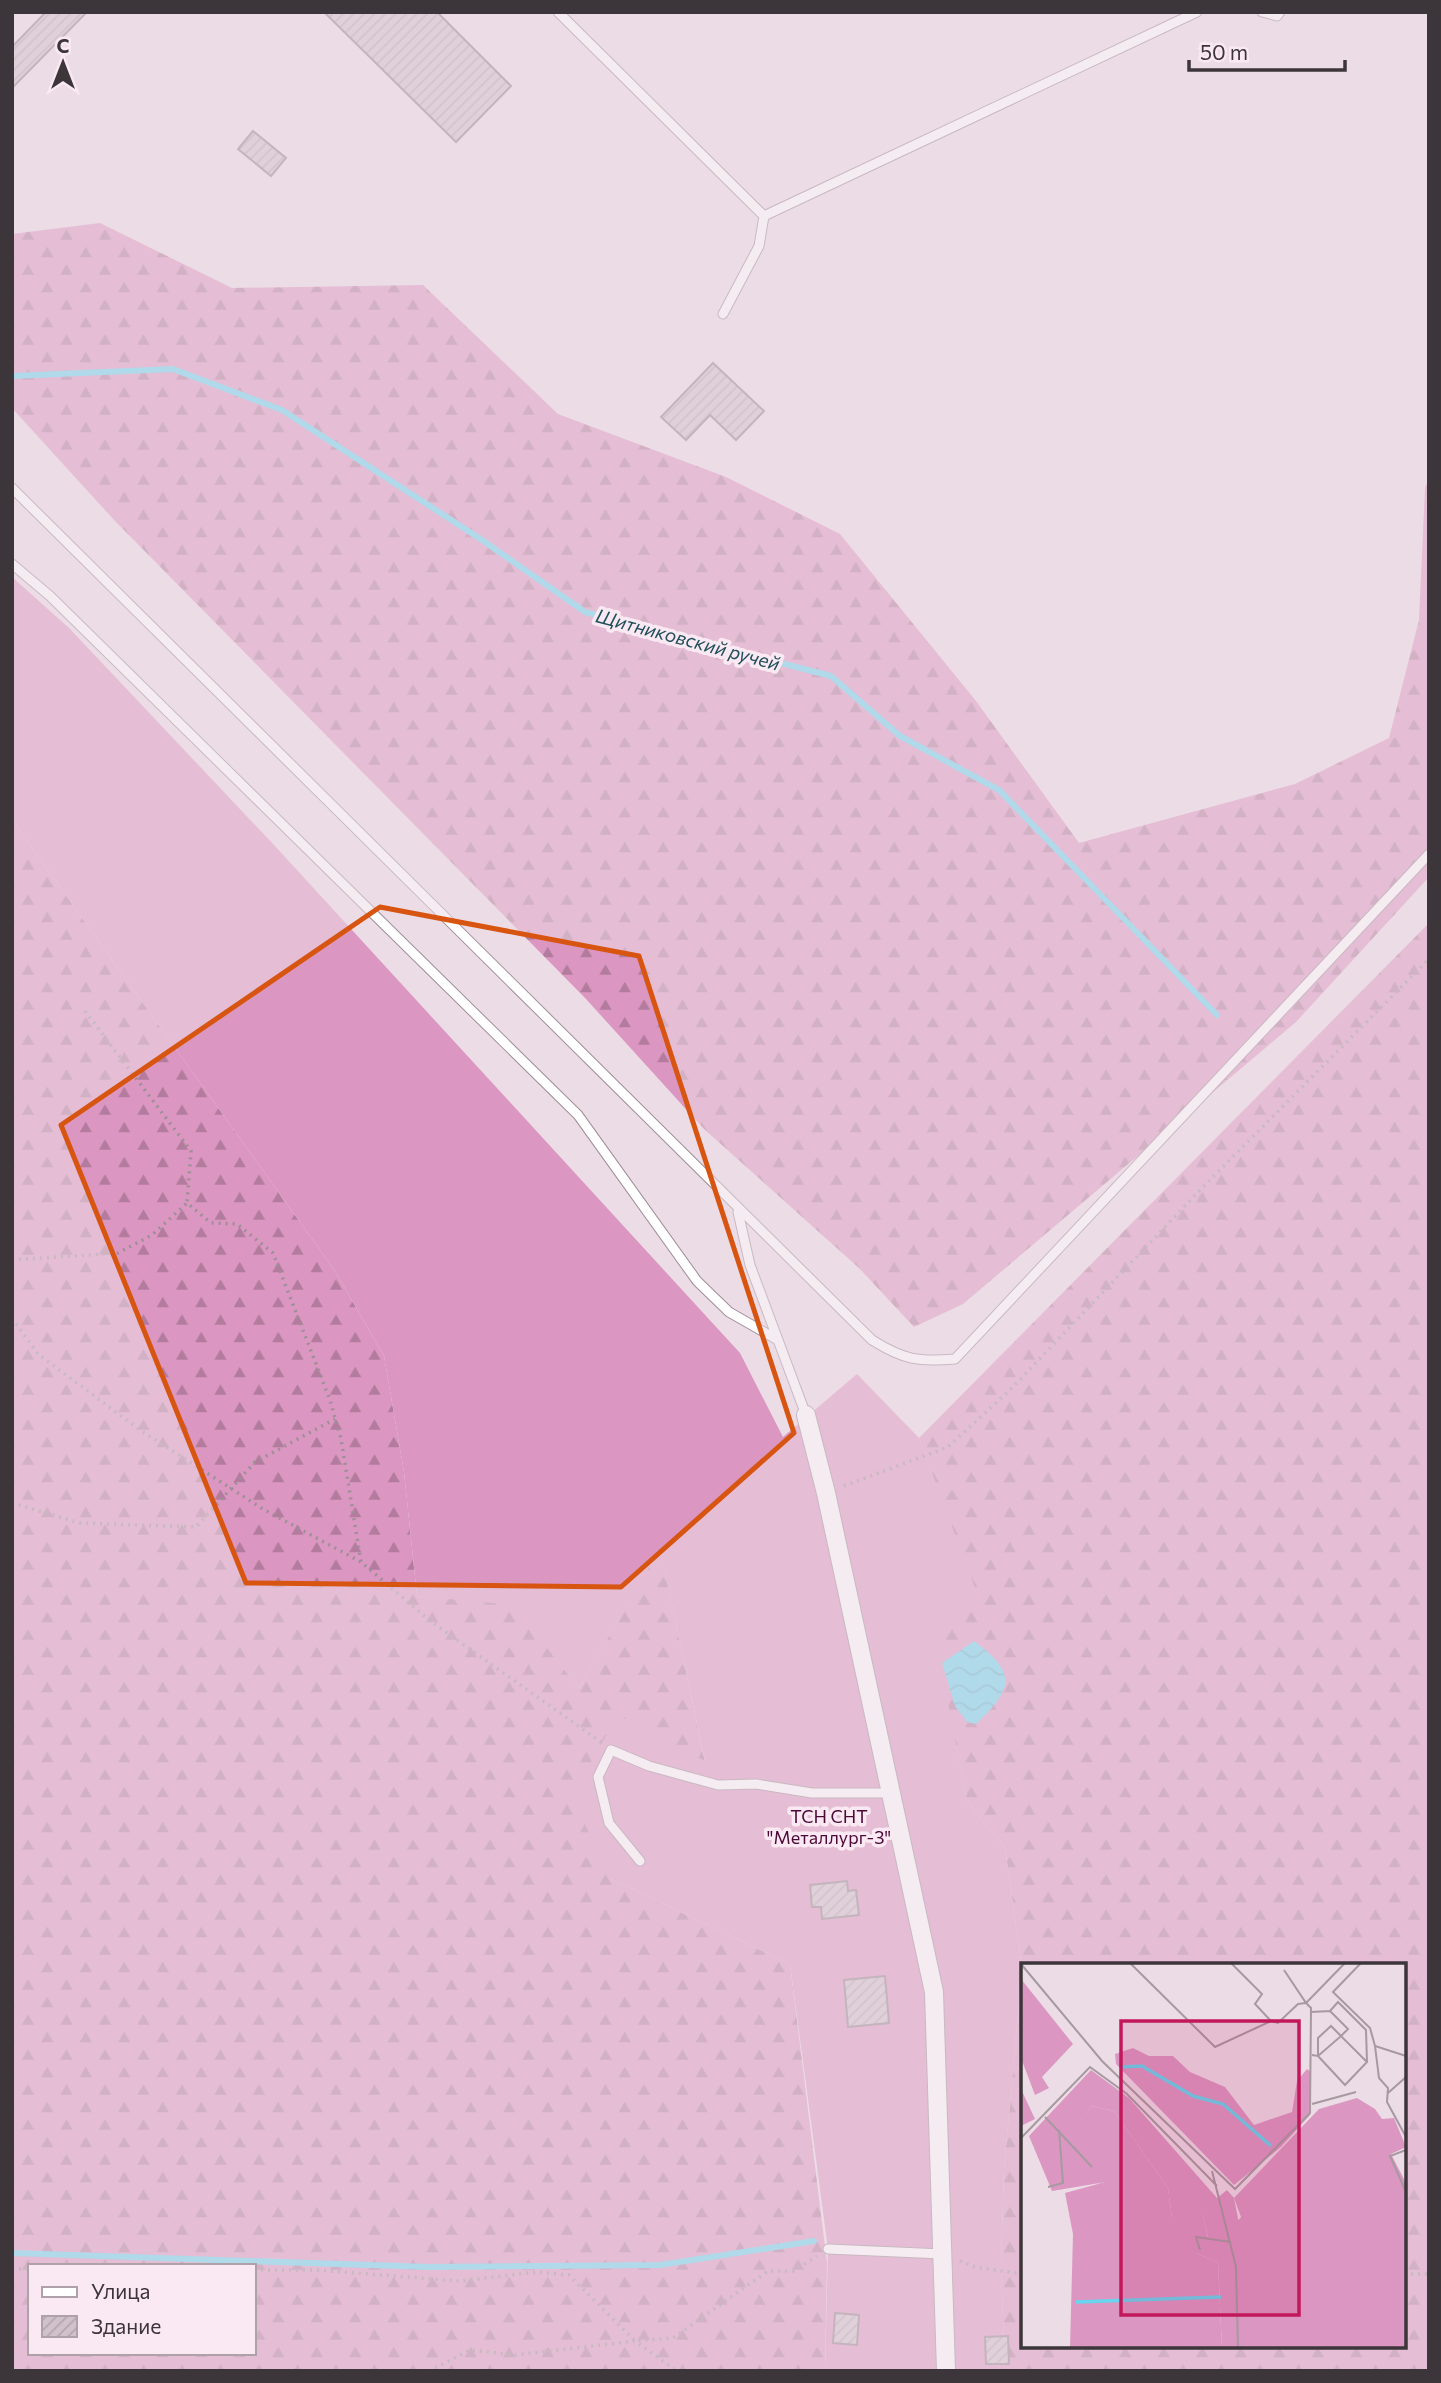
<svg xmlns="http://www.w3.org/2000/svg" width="1441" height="2383" font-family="Commissioner,sans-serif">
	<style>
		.forest { fill: url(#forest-firs); fill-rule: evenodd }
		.garden { fill: #db97c1 }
		.water { fill: url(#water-waves) }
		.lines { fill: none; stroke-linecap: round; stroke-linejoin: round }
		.stream { stroke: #67d5ee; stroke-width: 6 }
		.building { fill: url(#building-hatch); stroke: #93848c; stroke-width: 2 }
		.lane-casing { stroke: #9e8e97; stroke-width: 11 }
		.street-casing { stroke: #9e8e97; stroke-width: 20 }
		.path { stroke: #9c9096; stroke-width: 3.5; stroke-dasharray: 2 5; stroke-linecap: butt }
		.lane { stroke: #fff; stroke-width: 9 }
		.street { stroke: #fff; stroke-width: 18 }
		.marked { fill: none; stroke: #d75510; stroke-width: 5; stroke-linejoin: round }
		.labels { text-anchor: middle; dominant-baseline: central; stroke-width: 7; stroke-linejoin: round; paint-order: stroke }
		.park-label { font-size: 18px; fill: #4b0938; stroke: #fae9f2 }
		.water-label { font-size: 19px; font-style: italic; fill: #20505b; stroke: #fae9f2 }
		.inset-river { fill: none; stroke: #67d5ee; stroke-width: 3.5 }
		.inset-road { fill: none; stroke: #a699a0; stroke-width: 2 }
		.view { fill: #c2185b; fill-opacity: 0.15; stroke: #c2185b; stroke-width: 3.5 }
		.inset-edge { fill: none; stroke: #3c3539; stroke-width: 3.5 }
	</style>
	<defs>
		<pattern id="forest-firs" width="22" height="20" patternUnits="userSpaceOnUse" patternTransform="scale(1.75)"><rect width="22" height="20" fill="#db97c1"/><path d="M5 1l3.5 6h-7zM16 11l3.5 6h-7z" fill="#b37c9e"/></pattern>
		<pattern id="water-waves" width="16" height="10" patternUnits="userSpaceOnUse" patternTransform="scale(1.75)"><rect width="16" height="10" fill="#67d5ee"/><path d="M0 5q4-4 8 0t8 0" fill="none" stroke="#5ab7cd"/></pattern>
		<pattern id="building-hatch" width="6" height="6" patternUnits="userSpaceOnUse" patternTransform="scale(1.75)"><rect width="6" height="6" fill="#d1c1ca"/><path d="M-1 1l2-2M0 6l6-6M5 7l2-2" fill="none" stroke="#b4a6ae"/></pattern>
	</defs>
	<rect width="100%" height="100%" fill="#ecdce5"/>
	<path class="forest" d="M100 223 232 288 423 285 558 414 726 477 840 534 976 701 1079 843 1295 784 1389 738 1419 620 1425 488 1429 478V877L1296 1022 963 1304 914 1327 859 1268 704 1129 586 999 115 521 12 408V234Z
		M12 820 335 1271 384 1356 404 1472 417 1596 513 1604 579 1688 660 1547 705 1762 609 1878 790 1964 827 2263 825 2371H12ZM30 2266H254V2353H30Z
		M1429 923V2371H1005L1001 2264 1004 2169 1022 1969 1005 1848 967 1801 934 1636 974 1588 919 1438ZM1023 1965H1404V2346H1023Z"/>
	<path class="garden" d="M12 577 69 628 274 845 740 1353 783 1437 857 1374 919 1438 975 1588 935 1636 967 1801 1005 1848 1022 1969 1004 2169 1001 2264 1005 2371H825L828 2249 790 1964 609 1878 572 1795 618 1715 705 1761 660 1548 579 1688 513 1605 417 1596 404 1472 384 1356 335 1271 12 820Z"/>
	<path class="water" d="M974 1641C1017 1673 1014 1688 976 1724L967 1722 955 1706 942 1663Z"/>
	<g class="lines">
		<path class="stream" d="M12 376 173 369 282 410 482 540 585 612 831 676 900 736 999 790 1217 1015
			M12 2253 429 2267 660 2265 814 2241"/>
	</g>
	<path class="building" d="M46 12H87L12 88V47Z
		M324 12H437L511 86 456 142Z
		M253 131 286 158 271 176 238 149Z
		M713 363 764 411 736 440 710 415 686 440 661 417Z
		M847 1881 848 1891 856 1890 859 1915 822 1919 821 1907H812L810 1885Z
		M885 1976 889 2023 848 2027 844 1980Z
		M835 2313 859 2315 857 2345 833 2343Z
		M1008 2336 1009 2364H986L985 2337Z"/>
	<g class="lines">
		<defs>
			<path id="lane" d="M558 12 764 216 1197 12
				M1262 12 1277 16 1280 12
				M723 314 759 246 764 216
				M12 488 872 1340C904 1360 918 1362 955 1359L1429 854
				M12 564 50 596 578 1115 697 1281 729 1312 778 1340
				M738 1212 750 1265 806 1415
				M640 1861 609 1823 598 1777 611 1750 649 1766 718 1785 756 1784 812 1793H890
				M828 2249 943 2254"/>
			<path id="street" d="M806 1415 826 1493 934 1992 946 2371"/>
		</defs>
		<use href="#lane" class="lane-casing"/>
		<use href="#street" class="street-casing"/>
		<path class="path" d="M85 1011 191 1151 187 1203
			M12 1260 118 1253 152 1235 187 1203 211 1223 237 1224 273 1253 330 1400 341 1439 361 1562
			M12 1318 38 1354 140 1430 263 1509 361 1562 429 1620 601 1742
			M844 1486 948 1447 1010 1390 1201 1189 1429 959
			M12 1503 80 1523 196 1527 255 1462 335 1419
			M960 2261 975 2267 1023 2274
			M12 2269H30
			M254 2270H316L459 2281 537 2272 569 2275 635 2341 673 2338 768 2271H793L817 2256
			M1404 2274H1429
			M429 2371 470 2350 515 2355 635 2341 677 2371"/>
		<use href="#lane" class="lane"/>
		<use href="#street" class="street"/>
	</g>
	<path d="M0 0H1441V2383H0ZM380 907 639 956 794 1433 621 1587 246 1583 61 1125Z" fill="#ecdce5" fill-opacity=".55" fill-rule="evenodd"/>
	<path class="marked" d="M380 907 639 956 794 1433 621 1587 246 1583 61 1125Z"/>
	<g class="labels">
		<g class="park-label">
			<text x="829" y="1816">ТСН СНТ<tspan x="829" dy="21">"Металлург-3"</tspan></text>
		</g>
		<g class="water-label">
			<text transform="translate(688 639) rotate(15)">Щитниковский ручей</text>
		</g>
	</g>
	<g transform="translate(1021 1963)">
		<rect width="385" height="385" fill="#ecdce5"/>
		<path d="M0 16 52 81 21 114 28 125 14 132 0 95ZM0 126 14 156 0 163Z" fill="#db97c1"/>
		<path d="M112 85 128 93H152L169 109 204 124 233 162 271 149 276 118 286 106 290 109 289 152 260 184 213 222 95 101 94 91ZM336 135 354 146 361 156 373 155 385 184 370 191 385 220V385H225L215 260 220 254 213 235 298 146ZM71 143 93 148 147 225 151 255 181 249 187 275 175 290 197 300 201 385H49L52 271 44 230 84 219 50 168Z" fill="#db97c1"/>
		<path d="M70 107 108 135 196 235 206 227 213 235 226 301 225 385H201L197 300 175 290 170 279 176 269 187 274 181 250 171 266 163 256 151 255 147 225 93 148 71 143 51 168 85 219 31 228 8 173Z" fill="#db97c1"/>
		<path class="inset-river" d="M100 104 121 103 172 133 202 141 250 183M55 339 200 334"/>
		<path class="inset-road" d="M109 0 194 84 250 58 257 60 277 41 285 40 263 7M210 0 241 31 234 41 250 58M340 0 312 29 349 65 354 83 385 93M0 1 81 98 214 226 289 150 290 45 285 40 324 0M290 49 309 48 317 39 345 67 346 99M354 83 358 115 367 125 366 139 385 174M291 92 297 93 320 73 346 99 324 122 297 93V75L310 63 320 73 327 66 309 48M367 130 385 114M291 141 335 129M24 154 71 204M0 175 69 104 106 131 196 223M385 187 369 193 385 229M191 208 215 304 217 385M27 224 42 220 38 167M179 287 175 274 210 279"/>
		<path class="view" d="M100 58H278V352H100Z"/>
		<rect width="385" height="385" class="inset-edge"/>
	</g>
	<rect width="1441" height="2383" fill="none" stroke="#3c3539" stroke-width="28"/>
	<rect x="28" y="2264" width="228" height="91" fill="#fae9f2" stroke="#aea1a8" stroke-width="2"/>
	<rect x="42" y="2287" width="35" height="10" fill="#ffffff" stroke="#aea1a8" stroke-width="2"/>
	<text x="91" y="2299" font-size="21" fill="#3c3539">Улица</text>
	<rect x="42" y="2316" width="35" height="21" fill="url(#building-hatch)" stroke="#aea1a8" stroke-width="2"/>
	<text x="91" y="2334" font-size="21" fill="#3c3539">Здание</text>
	<g transform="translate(63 63)" stroke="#fae9f2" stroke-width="5" paint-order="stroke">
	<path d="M0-5L12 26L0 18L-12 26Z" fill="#3c3539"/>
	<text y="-10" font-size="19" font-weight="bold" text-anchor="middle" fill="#3c3539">С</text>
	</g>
	<path d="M1189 60v10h156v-10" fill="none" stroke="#3c3539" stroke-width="3.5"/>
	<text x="1200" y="60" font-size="21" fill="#3c3539" stroke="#fae9f2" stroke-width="5" paint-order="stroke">50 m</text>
</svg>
